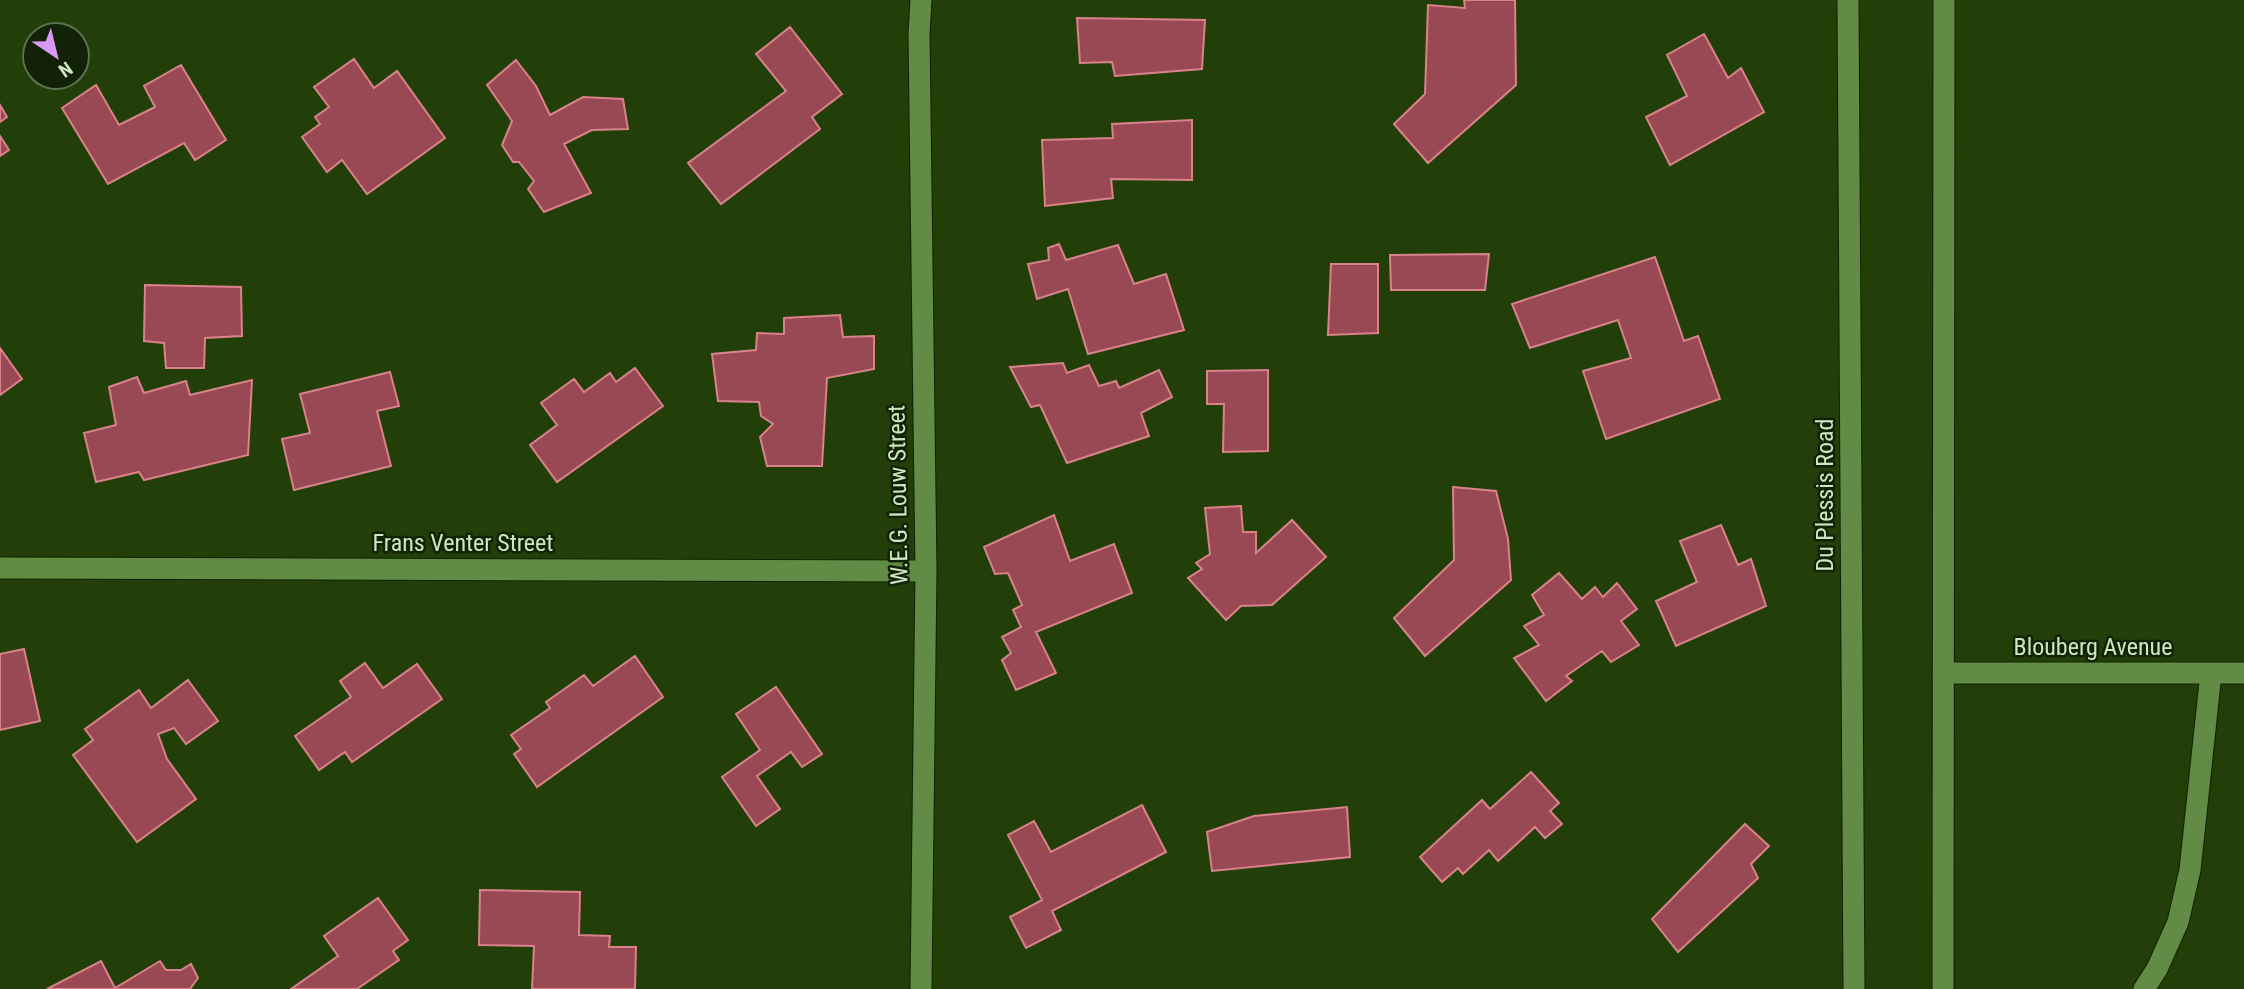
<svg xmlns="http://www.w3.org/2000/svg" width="2244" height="989" font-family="'Roboto Condensed',sans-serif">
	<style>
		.building { fill: #994953; stroke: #d9828a; stroke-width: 2 }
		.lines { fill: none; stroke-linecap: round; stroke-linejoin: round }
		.minor-casing { stroke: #0f2301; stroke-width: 23 }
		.minor { stroke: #628b46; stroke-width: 21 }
		.labels { text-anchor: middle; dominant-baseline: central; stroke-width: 5; stroke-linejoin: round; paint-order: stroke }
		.street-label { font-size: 24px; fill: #cfe6c2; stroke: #122206 }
	</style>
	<rect width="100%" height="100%" fill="#223f09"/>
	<path class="building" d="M1464 0H1515L1516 85 1428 163 1394 124 1425 94 1428 5 1465 8Z
		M1077 18 1205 20 1202 69 1115 76 1112 62 1080 63Z
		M790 27 842 94 812 117 820 129 721 204 688 163 786 91 756 54Z
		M1704 34 1728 78 1741 68 1764 112 1670 165 1646 117 1687 96 1667 55Z
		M354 59 374 88 397 71 445 138 367 194 342 160 327 172 302 137 320 124 315 117 329 107 314 87Z
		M516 60 536 86 550 115 583 97 623 99 628 129 592 130 564 144 591 193 544 212 528 189 534 181 519 162H513L502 145 512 121 487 85Z
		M181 65 226 140 195 160 184 143 108 184 62 108 96 85 119 125 155 107 144 86Z
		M0 105 7 117 0 122Z
		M1192 120V180L1111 179 1113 198 1045 206 1042 140 1113 138 1112 124Z
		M0 136 9 150 0 156Z
		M1059 244 1066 260 1118 245 1134 284 1166 274 1184 330 1088 354 1068 289 1037 299 1028 264 1049 260 1048 248Z
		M1489 254 1485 290H1391L1390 255Z
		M1655 257 1684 341 1698 336 1720 399 1606 439 1583 371 1631 358 1618 320 1530 348 1512 304Z
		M1331 264H1378V333L1328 335Z
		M145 285 241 287 242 336 205 338 204 368H166L164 343 144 341Z
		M840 315 843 337 874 336V369L827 378 822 466H767L760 437 773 424 761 416 759 402 718 401 712 354 756 350 757 333 784 334V318Z
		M0 348 22 379 0 395Z
		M1063 363 1067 373 1089 365 1099 386 1116 381 1119 388 1159 370 1172 397 1141 413 1149 436 1067 463 1040 405 1031 407 1010 367Z
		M635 368 663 406 557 482 530 445 557 425 541 403 574 379 584 392 610 373 616 382Z
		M1268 370V451L1223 452 1224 404H1207V371Z
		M390 372 399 406 377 411 391 466 294 490 282 439 310 433 300 394Z
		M137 377 144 393 186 381 190 395 252 380 248 455 144 480 139 472 96 482 84 433 116 425 109 387Z
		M1453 487 1496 491 1508 539 1511 580 1425 656 1394 618 1454 560Z
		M1241 506 1243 532H1256V553L1292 520 1326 557 1272 605 1241 606 1226 620 1188 578 1202 569 1196 563 1210 554 1205 508Z
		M1054 515 1070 561 1114 544 1132 593 1036 632 1056 673 1016 690 1002 660 1011 653 1002 637 1021 627 1013 610 1022 605 1008 573 995 574 984 547Z
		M1721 525 1738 565 1751 559 1766 606 1676 646 1656 601 1697 582 1680 541Z
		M1559 573 1582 599 1595 587 1603 597 1617 583 1637 609 1621 621 1639 645 1611 662 1602 651 1566 676 1572 681 1546 701 1514 658 1539 645 1524 626 1544 615 1532 595Z
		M24 649 40 721 0 730V654Z
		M635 656 663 697 537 787 514 754 521 749 511 735 550 708 546 702 584 675 593 686Z
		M365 663 383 688 417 664 442 699 352 762 345 752 319 770 295 736 351 697 340 681Z
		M188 680 218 721 186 744 174 728 158 734 167 759 196 799 137 842 73 755 93 740 85 729 139 690 151 708Z
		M776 687 822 754 802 767 791 752 757 776 780 809 756 826 722 777 760 750 736 714Z
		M1531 772 1559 803 1550 811 1562 824 1545 838 1535 827 1498 861 1489 850 1463 874 1458 868 1442 882 1420 857 1482 800 1490 809Z
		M1142 805 1166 852 1052 911 1061 930 1026 948 1010 917 1042 900 1008 835 1034 821 1051 852Z
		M1347 807 1350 857 1212 871 1207 832 1254 816Z
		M1745 824 1769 846 1751 864 1758 878 1678 952 1652 919Z
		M480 890 580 892 579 935 610 936 609 947H636L635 989H532L534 946 479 945Z
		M378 898 408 940 393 951 399 960 357 989H291L338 956 324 936Z
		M101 961 115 988 160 961 166 970H181L191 964 198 978 190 989H47Z"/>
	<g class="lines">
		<defs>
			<path id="minor" d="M1848 0 1854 989
				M0 568 926 571
				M1943 673H2244
				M921 989 926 571 919 34 921 0
				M1943 989 1944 0
				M2144 989 2157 969 2178 922 2190 870 2211 673"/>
		</defs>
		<use href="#minor" class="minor-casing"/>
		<use href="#minor" class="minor"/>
	</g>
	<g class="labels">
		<g class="street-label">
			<text transform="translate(898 495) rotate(-91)">W.E.G. Louw Street</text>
			<text transform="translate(1825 495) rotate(-90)">Du Plessis Road</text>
			<text x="463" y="543">Frans Venter Street</text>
			<text x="2093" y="647">Blouberg Avenue</text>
		</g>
	</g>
	<g transform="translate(56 56) rotate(145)"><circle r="33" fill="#122206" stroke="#5e7051" stroke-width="2"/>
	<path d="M0-5L12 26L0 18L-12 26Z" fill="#d99af7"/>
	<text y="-10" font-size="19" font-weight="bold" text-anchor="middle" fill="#cfe6c2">N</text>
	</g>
</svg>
